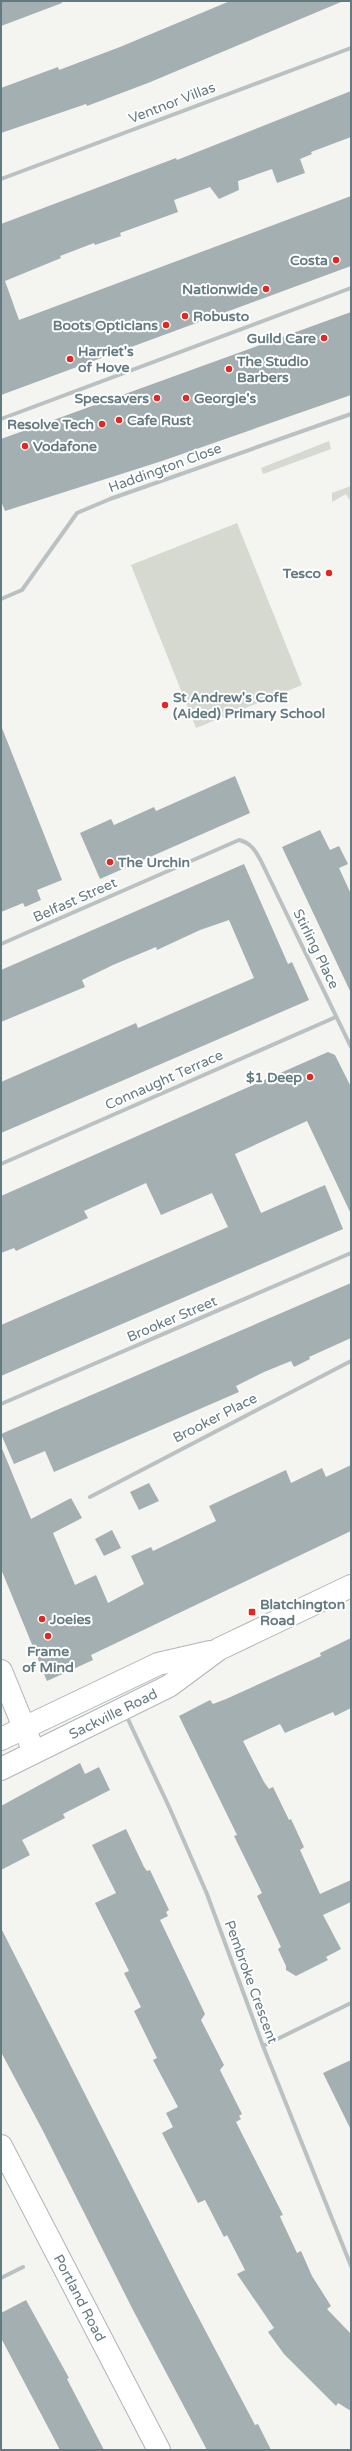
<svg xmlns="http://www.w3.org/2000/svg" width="352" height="2451" font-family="'Varela Round',sans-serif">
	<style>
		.green { fill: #d5d9cf }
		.building { fill: #a4afb2 }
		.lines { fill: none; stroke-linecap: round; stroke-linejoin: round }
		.secondary-casing { stroke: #adb5b7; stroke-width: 24 }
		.primary-casing { stroke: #b0b6b8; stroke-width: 24 }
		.street { stroke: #bac1c3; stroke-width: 4 }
		.secondary { stroke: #fff; stroke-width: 22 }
		.primary { stroke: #fff; stroke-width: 22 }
		.poi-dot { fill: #e02924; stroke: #fff; stroke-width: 1.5 }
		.labels { text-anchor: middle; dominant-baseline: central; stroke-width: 4; stroke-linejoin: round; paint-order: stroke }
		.street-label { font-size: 14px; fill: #647a81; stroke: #fff }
		.poi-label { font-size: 14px; font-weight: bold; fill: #647a81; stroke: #fff; text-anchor: start }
	</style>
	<rect width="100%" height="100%" fill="#f4f4f0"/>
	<path class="green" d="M329 441 331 449 263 474 261 468Z
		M351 486V502L346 494 332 502V493Z
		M237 523 302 685 196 728 131 565Z"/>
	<path class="building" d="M1 1H62V3L1 26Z
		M230 1 341 2 148 83 87 106 86 104 1 133V88L58 67 59 70 120 47Z
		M351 91V137L311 152 312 154 300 159 305 173 277 183 272 169 238 181 239 190 219 199 210 187 174 200 178 212 120 233 121 236 95 245 94 243 60 256 61 258 5 281 19 320 351 196V266L1 395V224L176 158 177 160Z
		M351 312V395L162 461 5 511 1 501V439Z
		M2 728 62 880 37 890 41 900 25 907 23 903 1 912Z
		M235 776 250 813 100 879 80 833 111 819 114 825 154 807 156 811Z
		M320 830 330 850 339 846 348 864 339 868 351 894V993L282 847Z
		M244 864 288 964 292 962 309 1000 1 1133V1082L136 1023 138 1028 254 978 229 920 200 930 157 950 156 947 113 965 82 980 85 987 1 1022V970Z
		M328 1052 335 1055 351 1087V1214L307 1121 235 1154 261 1213 325 1185 343 1229 1 1376V1325L228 1227 212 1193 161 1215 146 1183 84 1211 88 1218 16 1251 14 1248 1 1253V1196Z
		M351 1283V1338L309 1357 310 1359 294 1367 291 1361 264 1372 236 1386 239 1392 54 1472 45 1451 14 1464 1 1434Z
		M1 1446 31 1519 71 1498 82 1518 53 1533 75 1585 96 1575 108 1603 144 1584 131 1556 151 1547 153 1551 216 1521 209 1506 286 1470 291 1483 322 1468 326 1477 351 1465V1531L91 1655 93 1660 47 1681 1 1569Z
		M149 1483 159 1501 139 1510 130 1492Z
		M112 1530 121 1548 104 1556 95 1539Z
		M351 1638V1708L335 1716 333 1712 285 1733 280 1724 243 1741 264 1782 269 1789 273 1787 289 1820 291 1819 304 1847 300 1850 320 1894 351 1880V1902L323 1915 341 1949 326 1957 328 1960 296 1976 286 1970V1966L278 1949 281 1947 257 1896 262 1893 234 1836 237 1835 179 1716 210 1700 213 1704 226 1699 321 1656 320 1653Z
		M80 1763 85 1774 99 1767 110 1790 63 1814 65 1818 22 1840 30 1855 1 1870V1806Z
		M126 1829 144 1867 147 1871 150 1870 169 1910 166 1912 168 1916 160 1920 205 2014 201 2020 224 2065 220 2070 242 2114 239 2116 241 2119 236 2122 283 2215 280 2216 281 2219 297 2253 301 2251 312 2276 331 2306 327 2309 351 2334V2411L338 2403 336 2406 284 2354 268 2332 274 2328 237 2274 245 2270 227 2235 224 2237 205 2200 198 2203 162 2133 173 2127 166 2113 178 2107 153 2060 157 2058 134 2011 141 2007 124 1973 129 1971 95 1903 116 1893 92 1845Z
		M1 1928 185 2292 255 2425 258 2424 271 2450H207L133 2310 42 2129 1 2052Z
		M351 2060V2130L323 2073Z
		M26 2300 69 2378 67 2379 104 2450H60L1 2338V2313Z"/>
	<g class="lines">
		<defs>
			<g id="secondary">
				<path d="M1 1671 34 1752"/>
				<path id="s1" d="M1 2146 159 2450"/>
			</g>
			<g id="primary">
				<path d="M1 1739 158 1664 210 1652"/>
				<path id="s2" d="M1 1769 169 1686 219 1649 351 1586"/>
			</g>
		</defs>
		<use href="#secondary" class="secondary-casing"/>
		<use href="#primary" class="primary-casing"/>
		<path class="street" d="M1 179 351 48
			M1 419 351 288
			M1 599 22 590 77 513 110 499 351 414
			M1 944 239 840C251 843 255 850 261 861L351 1047
			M1 1164 336 1017
			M1 1404 351 1253
			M90 1497 351 1361
			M126 1715 170 1809 207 1894 263 2046 351 2266
			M263 2046 351 2003
			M1 2278 23 2267"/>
		<use href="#secondary" class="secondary"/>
		<use href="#primary" class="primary"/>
	</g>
	<g class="poi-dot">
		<circle cx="336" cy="260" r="4"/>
		<circle cx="266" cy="289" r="4"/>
		<circle cx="185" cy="316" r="4"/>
		<circle cx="166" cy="325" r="4"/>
		<circle cx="324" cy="338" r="4"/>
		<circle cx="70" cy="359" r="4"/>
		<circle cx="229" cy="369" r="4"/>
		<circle cx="157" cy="398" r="4"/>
		<circle cx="186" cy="398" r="4"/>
		<circle cx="119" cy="420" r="4"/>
		<circle cx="102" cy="424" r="4"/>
		<circle cx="25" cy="446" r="4"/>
		<circle cx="329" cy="573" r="4"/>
		<circle cx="165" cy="705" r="4"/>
		<circle cx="110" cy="862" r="4"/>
		<circle cx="310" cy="1077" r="4"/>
		<rect x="248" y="1608" width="8" height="8" rx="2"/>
		<circle cx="42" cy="1619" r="4"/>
		<circle cx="48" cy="1636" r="4"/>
	</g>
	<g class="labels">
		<g class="street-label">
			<text transform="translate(172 103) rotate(-21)">Ventnor Villas</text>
			<text transform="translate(165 468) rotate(-20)">Haddington Close</text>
			<text transform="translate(75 900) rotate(-24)">Belfast Street</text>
			<text transform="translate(316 949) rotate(64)">Stirling Place</text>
			<text transform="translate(164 1080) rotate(-24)">Connaught Terrace</text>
			<text transform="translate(172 1319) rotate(-23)">Brooker Street</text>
			<text transform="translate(215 1418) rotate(-27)">Brooker Place</text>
			<text stroke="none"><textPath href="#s2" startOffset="125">Sackville Road</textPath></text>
			<text transform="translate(251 1982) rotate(70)">Pembroke Crescent</text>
			<text stroke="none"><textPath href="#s1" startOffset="171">Portland Road</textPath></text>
		</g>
		<g class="poi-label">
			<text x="328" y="260" text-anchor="end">Costa</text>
			<text x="258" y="289" text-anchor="end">Nationwide</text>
			<text x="193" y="316">Robusto</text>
			<text x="158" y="325" text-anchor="end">Boots Opticians</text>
			<text x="316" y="338" text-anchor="end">Guild Care</text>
			<text x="78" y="351">Harriet's<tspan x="78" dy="16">of Hove</tspan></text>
			<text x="237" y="361">The Studio<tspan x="237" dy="16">Barbers</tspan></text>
			<text x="149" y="398" text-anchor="end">Specsavers</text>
			<text x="194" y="398">Georgie's</text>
			<text x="127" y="420">Cafe Rust</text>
			<text x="94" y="424" text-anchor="end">Resolve Tech</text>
			<text x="33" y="446">Vodafone</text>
			<text x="321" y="573" text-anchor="end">Tesco</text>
			<text x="173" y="697">St Andrew's CofE<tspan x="173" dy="16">(Aided) Primary School</tspan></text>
			<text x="118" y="862">The Urchin</text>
			<text x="302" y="1077" text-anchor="end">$1 Deep</text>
			<text x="260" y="1604">Blatchington<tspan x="260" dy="16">Road</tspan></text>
			<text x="50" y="1619">Joeies</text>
			<text x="48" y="1651" text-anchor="middle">Frame<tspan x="48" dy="16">of Mind</tspan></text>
		</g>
	</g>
	<rect width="352" height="2451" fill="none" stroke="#647a81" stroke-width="4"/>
</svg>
